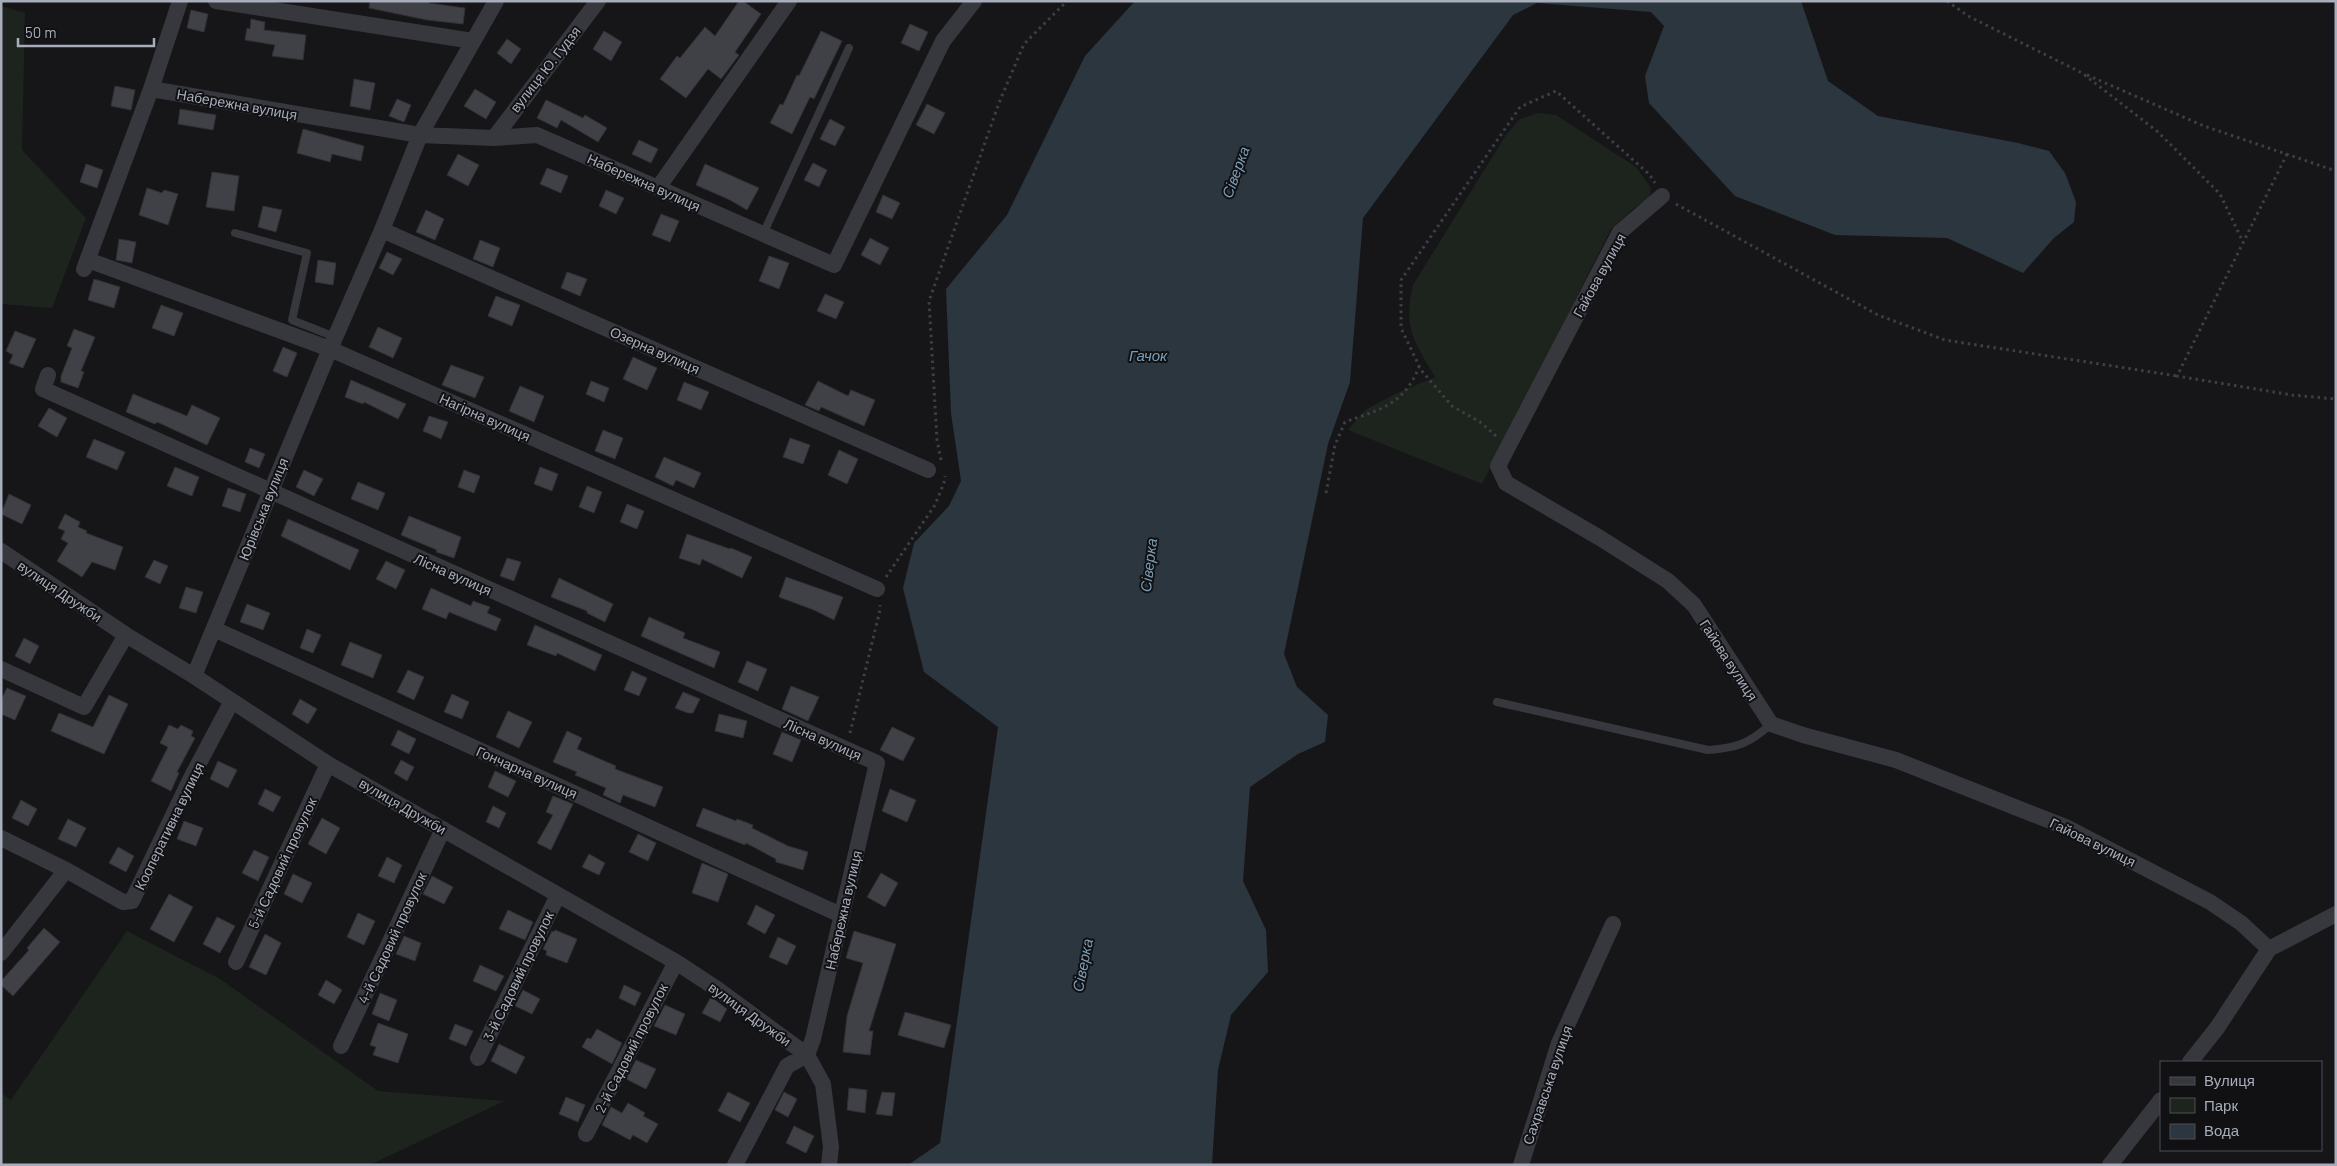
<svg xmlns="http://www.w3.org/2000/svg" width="2337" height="1166" font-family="Barlow,sans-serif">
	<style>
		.green { fill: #1c241d }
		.water { fill: #2b363e }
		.building { fill: #404146; stroke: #303035 }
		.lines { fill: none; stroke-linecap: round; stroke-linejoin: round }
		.path { stroke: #3d3f45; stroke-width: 3; stroke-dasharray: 2.5 4; stroke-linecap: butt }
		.service { stroke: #37383e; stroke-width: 8 }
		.minor { stroke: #37383e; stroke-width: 16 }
		.labels { text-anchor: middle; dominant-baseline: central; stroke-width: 4; stroke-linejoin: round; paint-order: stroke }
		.street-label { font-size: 14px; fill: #a7adba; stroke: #111114 }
		.water-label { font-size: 15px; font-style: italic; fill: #7b9eb8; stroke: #111114 }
	</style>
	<rect width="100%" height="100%" fill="#161619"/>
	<path class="green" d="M1 6 25 13 22 150 86 218 52 308 1 304Z
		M1538 113 1556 115 1636 167 1651 188 1650 197 1634 208 1611 229 1482 484 1348 430 1365 410 1397 393 1435 377C1414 341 1403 328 1413 285L1506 135 1520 119Z
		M127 931 220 979 378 1091 504 1101 370 1165H5L1 1163V1093L11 1100Z"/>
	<path class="water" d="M1135 1H1801L1828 81 1878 116 2018 143 2049 151 2065 173 2076 202 2074 222 2054 238 2023 273 1947 238 1835 235 1735 196 1649 103 1645 76 1664 26 1651 12 1537 3 1513 15 1363 218 1350 382 1328 444 1284 654 1297 687 1328 715 1325 742 1298 754 1250 787 1243 881 1266 930 1268 972 1231 1015 1218 1070 1212 1165H908L940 1143 998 727 924 672 903 588 914 543 949 506 961 481 951 413 946 289 1007 215 1085 56Z"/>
	<path class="building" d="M370 1H429V3L465 8 463 24 427 20 369 8Z
		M739 1H743L761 14 735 52 739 55 721 79 708 69 686 98 660 79 677 56 680 58 705 27 715 36Z
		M191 10 208 14 204 32 187 28Z
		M251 19 265 22 264 30 306 35 303 60 272 56 275 45 245 40 247 28 250 29Z
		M910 24 928 32 919 51 901 43Z
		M604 31 622 42 611 61 593 49Z
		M821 31 842 41 814 99 810 97 792 134 770 123 780 104 783 105 797 75 799 76Z
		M507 39 521 49 511 64 497 53Z
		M354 79 375 83 370 110 350 106Z
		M115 86 135 90 131 110 111 106Z
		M475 89 496 102 486 119 464 106Z
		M397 99 411 105 404 122 389 116Z
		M546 100 583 118 585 115 607 128 598 142 561 120 557 128 537 118Z
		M927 104 945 113 934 134 916 125Z
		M180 109 216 115 213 130 178 124Z
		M830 119 845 127 835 146 820 139Z
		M303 129 364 146 361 161 332 154 330 162 297 153Z
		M639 140 658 149 651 163 632 154Z
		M458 154 479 165 468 186 447 175Z
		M813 163 827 170 819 187 804 180Z
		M86 164 103 170 97 188 80 182Z
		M705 164 759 188 747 210 730 200 696 185Z
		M547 168 568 176 561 193 540 184Z
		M212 172 239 176 234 211 206 207Z
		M147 188 162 193 164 190 178 194 168 225 139 215Z
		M606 190 624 198 616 214 599 206Z
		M883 195 900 203 892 219 876 212Z
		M263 206 282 210 276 232 258 227Z
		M426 210 444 219 435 240 416 232Z
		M661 214 679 221 670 242 652 235Z
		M870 238 889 248 880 265 861 255Z
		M119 239 136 242 132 263 116 260Z
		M480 240 500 248 493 267 473 259Z
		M387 252 402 259 393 275 379 268Z
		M769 256 789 263 779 289 759 281Z
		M318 260 336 263 333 285 315 282Z
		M567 272 587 279 580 296 561 288Z
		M94 279 120 287 114 308 88 300Z
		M825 294 844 302 836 319 817 311Z
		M496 296 520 305 512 326 488 316Z
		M161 305 183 313 174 336 152 328Z
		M378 327 402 338 393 358 369 347Z
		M74 329 95 337 81 371 84 372 78 388 61 382V376L72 348 67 346Z
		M15 331 36 339 23 368 9 363 13 355 6 351Z
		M283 347 297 353 287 377 273 371Z
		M633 357 657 368 647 390 623 379Z
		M451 365 484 377 475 398 442 385Z
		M351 380 406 404 398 419 364 402 363 404 345 397Z
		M591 381 609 388 604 402 586 394Z
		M818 381 848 396 851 390 875 400 864 426 821 407 819 411 805 405Z
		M684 382 709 392 701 410 677 400Z
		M520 386 544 396 534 422 509 411Z
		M133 394 187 416 192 405 220 418 207 445 157 422 155 424 126 412Z
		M49 408 67 418 57 437 38 426Z
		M429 416 448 422 441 439 423 431Z
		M603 430 623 438 615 459 595 451Z
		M790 438 810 445 803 464 783 457Z
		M94 439 125 452 117 470 86 457Z
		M250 448 265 454 259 468 245 462Z
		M839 450 858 459 847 484 828 475Z
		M664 457 701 473 694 488 676 480 673 486 655 477Z
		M175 467 199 477 192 496 167 486Z
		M540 467 558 474 552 491 534 484Z
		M304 470 323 479 314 496 296 487Z
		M464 470 480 476 474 493 458 487Z
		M358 482 385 493 378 510 351 499Z
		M587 486 602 492 594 513 579 507Z
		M228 488 246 494 240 512 222 506Z
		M9 494 31 505 22 524 1 514Z
		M627 504 644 511 637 529 620 522Z
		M65 514 80 522 78 527 87 531 86 533 123 547 115 570 92 562 82 577 57 561 68 543 61 539 65 531 58 528Z
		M409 516 461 537 454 558 436 552 437 550 401 535Z
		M288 519 359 550 350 570 281 536Z
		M687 534 730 549 731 548 752 557 742 578 702 559 700 565 679 558Z
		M507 558 521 562 514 581 500 576Z
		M154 560 168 566 160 584 145 577Z
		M386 561 405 570 396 589 376 579Z
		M786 577 843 597 834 620 814 610 779 597Z
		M559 578 613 604 605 622 587 613V611L551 597Z
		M186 587 203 592 196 613 179 608Z
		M431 588 471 606 473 601 490 607 487 613 501 619 496 631 449 612 446 619 422 609Z
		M247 604 270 613 263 630 240 622Z
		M649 617 685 633 683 638 720 652 714 668 641 636Z
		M535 625 602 655 595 671 557 653 556 656 527 645Z
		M307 629 321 635 313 653 300 648Z
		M24 638 39 646 30 664 15 656Z
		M350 642 382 655 373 678 341 665Z
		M747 661 767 669 758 691 738 682Z
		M408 670 424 677 414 700 397 692Z
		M632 671 647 678 639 696 624 690Z
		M791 686 819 697 808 721 782 709Z
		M7 688 26 696 15 720 1 714V700Z
		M683 692 700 699 693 713H688L675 708Z
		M452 694 469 702 462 719 444 712Z
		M109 695 128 704 104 754 51 731 59 713 93 727Z
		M300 699 317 709 308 724 292 714Z
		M508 711 532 722 519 748 496 737Z
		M719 714 747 721 743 738 715 731Z
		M169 725 178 729 181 725 193 731 191 736 195 738 177 772 179 773 171 791 151 781 168 747 160 743Z
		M892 727 915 738 903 761 880 750Z
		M398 730 416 739 409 754 391 745Z
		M567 731 582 738 577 749 616 766 615 769 663 787 655 807 623 795 620 803 603 795 606 788 575 775 577 772 553 762Z
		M782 732 801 740 792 762 773 754Z
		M401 760 414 767 407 781 394 773Z
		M218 761 237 770 228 788 210 779Z
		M495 771 516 781 508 797 488 787Z
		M265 789 281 797 273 812 258 804Z
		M890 789 916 800 907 822 882 811Z
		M553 796 573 804 551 850 537 843 553 815 546 812Z
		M21 800 37 809 28 826 12 818Z
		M493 806 506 813 499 828 486 822Z
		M703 808 736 821 737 819 753 825 752 828 788 846 808 852 803 870 776 862V859L746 843 745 845 696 826Z
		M322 818 340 828 326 854 308 844Z
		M68 819 86 828 76 847 58 839Z
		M184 821 203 828 196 846 177 839Z
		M638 834 656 843 648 861 629 852Z
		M118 847 134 856 126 872 109 863Z
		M254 850 269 857 258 881 242 873Z
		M589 854 605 863 599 875 582 867Z
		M387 857 402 865 394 883 378 876Z
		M702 863 728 874 718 902 692 893Z
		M881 873 898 883 885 907 867 897Z
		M293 874 312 883 302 903 284 894Z
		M432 876 453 887 444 904 423 894Z
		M169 894 193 907 174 942 150 929Z
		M756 905 775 915 765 934 747 924Z
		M508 910 533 922 525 940 499 929Z
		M358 913 375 921 364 945 347 937Z
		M217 917 235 926 220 953 203 944Z
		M44 928 60 942 13 996 1 985V981L29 950 27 948Z
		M555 930 577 939 567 963 546 955 547 951 543 949 552 931 554 932Z
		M854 931 896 944 869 1031H873L870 1055 843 1052 847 1016 863 963 846 958Z
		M265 934 281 943 266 975 249 967Z
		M404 936 421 943 415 961 396 954Z
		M778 937 796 946 787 965 769 957Z
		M480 965 504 976 496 991 473 981Z
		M326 980 342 990 334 1004 318 995Z
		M624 985 641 993 635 1006 619 998Z
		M523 990 540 999 532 1014 515 1006Z
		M380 993 397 1000 389 1021 372 1014Z
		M711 997 727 1009 720 1022 702 1013Z
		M665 1005 685 1014 676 1035 654 1026Z
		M905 1012 951 1025 944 1048 898 1035Z
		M378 1023 408 1034 398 1063 373 1055 376 1047 370 1045Z
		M455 1024 473 1031 466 1046 449 1039Z
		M597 1029 622 1043 612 1064 582 1047 587 1038 591 1039Z
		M499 1044 525 1057 516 1074 491 1061Z
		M636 1060 656 1069 646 1089 626 1079Z
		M849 1088 867 1090 865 1113 847 1110Z
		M728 1092 750 1103 740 1122 718 1111Z
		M784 1092 797 1099 788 1117 775 1110Z
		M882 1092 895 1093 892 1116 876 1114Z
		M566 1097 585 1105 578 1122 559 1114Z
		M628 1103 645 1113 643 1116 658 1124 647 1143 633 1135 630 1140 602 1125 611 1107 622 1113Z
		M794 1126 814 1136 806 1153 786 1143Z"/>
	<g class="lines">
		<path class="path" d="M1947 1 1968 16 2082 73 2158 132 2220 194 2243 242
			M2087 75 2204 126 2336 171
			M2287 154 2177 376 2292 395 2336 399
			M1676 204 1878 315 1945 340 2177 376
			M1496 436 1480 422 1452 406 1421 370 1401 328V280L1520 107 1556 91 1650 175 1655 183
			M941 460 937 440 929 301 999 103 1024 44 1067 1
			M1326 493 1335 445 1345 422C1380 409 1403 406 1419 367
			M886 577 935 505 945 480V476
			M850 733 880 610V605"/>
		<path class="service" d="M235 233 307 253 292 320 335 337
			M763 234 849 48
			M1497 702 1708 750C1736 748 1749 744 1771 724"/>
		<path class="minor" d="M216 1 473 41
			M151 89 420 135 494 138 537 135 834 265 943 41 974 1
			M494 138 598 1
			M658 188 789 1
			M1662 196 1620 232 1498 466 1506 483 1600 538 1668 581 1694 605 1771 724 1803 735 1896 760 2068 828 2210 902 2241 923 2269 949
			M382 230 928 470
			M88 260 330 349 877 589
			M84 269 151 89 180 1
			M48 375 43 389 877 763 813 1039 807 1055
			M1 551 126 635 194 676 328 764 676 962 717 989 807 1055 823 1084 831 1147 829 1165
			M214 629 841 915
			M1 669 84 707 126 635
			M194 676 330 349 382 230 420 135 496 1
			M1 838 66 870 123 902 132 901 191 778 232 701
			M1 953 66 870
			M236 962 328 764
			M341 1046 443 829
			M478 1058 558 895
			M2190 1062 2217 1028 2269 949 2336 914
			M586 1134 676 962
			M735 1165 787 1066 807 1055
			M1521 1165 1559 1043 1613 924
			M2110 1165 2161 1100"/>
	</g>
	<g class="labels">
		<g class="street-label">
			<text transform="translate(545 69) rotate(-52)">вулиця Ю. Гудзя</text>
			<text transform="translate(237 104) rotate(10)">Набережна вулиця</text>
			<text transform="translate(644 182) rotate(24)">Набережна вулиця</text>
			<text transform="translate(1599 275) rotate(-61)">Гайова вулиця</text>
			<text transform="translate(655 350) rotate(24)">Озерна вулиця</text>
			<text transform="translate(485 417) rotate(24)">Нагірна вулиця</text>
			<text transform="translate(263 509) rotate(-68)">Юрівська вулиця</text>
			<text transform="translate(453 574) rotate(24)">Лісна вулиця</text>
			<text transform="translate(60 591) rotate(34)">вулиця Дружби</text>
			<text transform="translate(1729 660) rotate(57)">Гайова вулиця</text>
			<text transform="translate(823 739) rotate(24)">Лісна вулиця</text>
			<text transform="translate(527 772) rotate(24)">Гончарна вулиця</text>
			<text transform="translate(403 806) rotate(30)">вулиця Дружби</text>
			<text transform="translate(169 826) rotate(-64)">Кооперативна вулиця</text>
			<text transform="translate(2093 842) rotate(26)">Гайова вулиця</text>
			<text transform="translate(282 863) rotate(-65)">5-й Садовий провулок</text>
			<text transform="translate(843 910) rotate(-77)">Набережна вулиця</text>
			<text transform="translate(392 938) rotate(-65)">4-й Садовий провулок</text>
			<text transform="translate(518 976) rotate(-64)">3-й Садовий провулок</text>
			<text transform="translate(750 1014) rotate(36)">вулиця Дружби</text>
			<text transform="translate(631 1048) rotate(-63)">2-й Садовий провулок</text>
			<text transform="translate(1547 1085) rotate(-71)">Сахравська вулиця</text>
		</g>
		<g class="water-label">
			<text transform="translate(1235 172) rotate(-70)">Сіверка</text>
			<text x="1148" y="355">Гачок</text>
			<text transform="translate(1148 565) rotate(-83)">Сіверка</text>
			<text transform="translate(1082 965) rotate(-79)">Сіверка</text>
		</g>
	</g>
	<rect width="2337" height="1166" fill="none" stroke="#a7adba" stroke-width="5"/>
	<rect x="2160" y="1061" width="162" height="90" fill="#111114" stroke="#4d4f56"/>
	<rect x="2170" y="1077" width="25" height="8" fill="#37383e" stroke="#4d4f56"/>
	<text x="2204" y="1086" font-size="15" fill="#a7adba">Вулиця</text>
	<rect x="2170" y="1098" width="25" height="15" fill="#1c241d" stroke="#4d4f56"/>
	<text x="2204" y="1111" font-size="15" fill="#a7adba">Парк</text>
	<rect x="2170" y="1124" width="25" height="15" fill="#2b363e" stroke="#4d4f56"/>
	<text x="2204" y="1136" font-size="15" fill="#a7adba">Вода</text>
	<path d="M18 38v8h136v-8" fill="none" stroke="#a7adba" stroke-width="2.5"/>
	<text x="25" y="38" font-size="15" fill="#a7adba" stroke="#111114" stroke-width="4" paint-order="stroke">50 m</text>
</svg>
